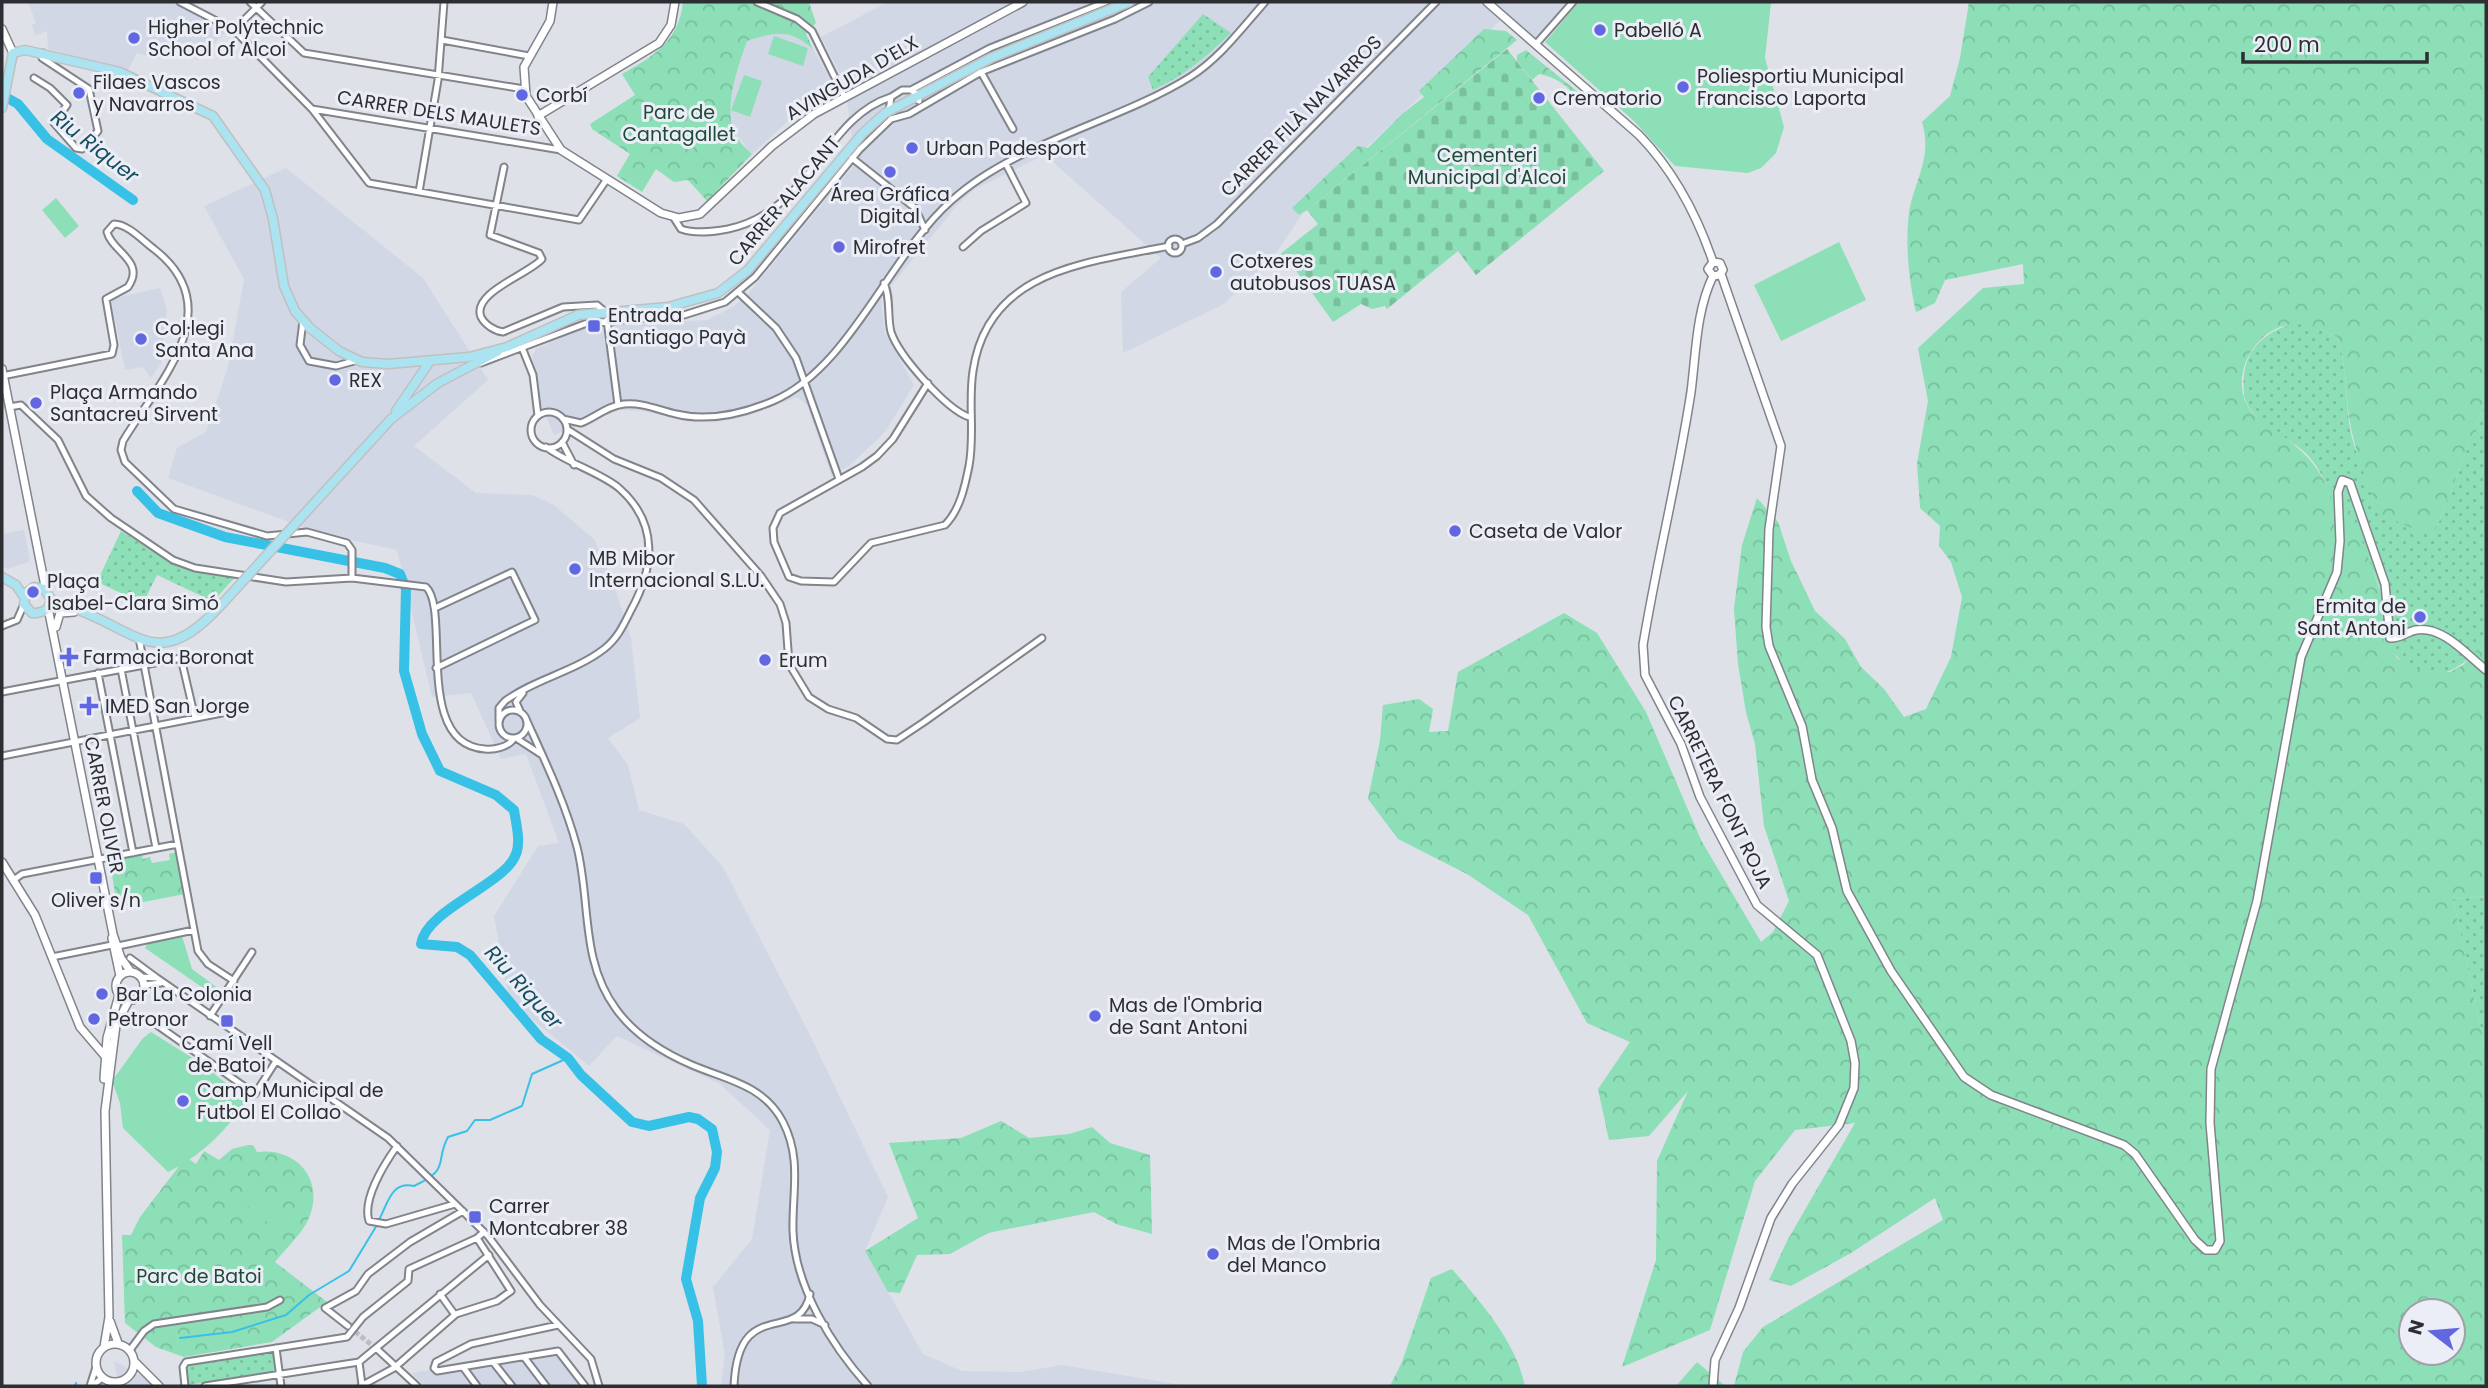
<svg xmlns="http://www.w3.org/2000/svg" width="2488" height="1388" font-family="Poppins,sans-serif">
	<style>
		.built { fill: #d1d7e5 }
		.grass { fill: url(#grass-dots) }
		.forest { fill: url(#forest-crowns); fill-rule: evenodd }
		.cemetery { fill: url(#cemetery-stones) }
		.garden { fill: #8cdfb6 }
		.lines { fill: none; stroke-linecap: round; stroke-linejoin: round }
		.stream { stroke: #38c1e6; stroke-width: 2 }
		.river { stroke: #38c1e6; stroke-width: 10 }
		.street-tunnel { stroke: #bbbdc3; stroke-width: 5; stroke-dasharray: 5 2.5; stroke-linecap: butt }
		.street-casing { stroke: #81848b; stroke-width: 9 }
		.secondary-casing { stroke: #81848b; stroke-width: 10 }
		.primary-casing { stroke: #c0c0c1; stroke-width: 11 }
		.street { stroke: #fff; stroke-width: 5 }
		.secondary { stroke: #fff; stroke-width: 7 }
		.primary { stroke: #ace3f1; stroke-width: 8 }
		.primary-bridge-casing { stroke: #c0c0c1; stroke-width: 11; stroke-linecap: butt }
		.primary-bridge { stroke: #ace3f1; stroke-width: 8 }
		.poi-dot { fill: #6167e0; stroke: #ebeef6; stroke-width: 2.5 }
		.labels { text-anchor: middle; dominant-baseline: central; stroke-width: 6; stroke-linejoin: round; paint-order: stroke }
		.poi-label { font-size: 19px; fill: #2d2e31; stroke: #ebeef6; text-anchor: start }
		.street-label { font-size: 19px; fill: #2d2e31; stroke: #ebeef6 }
		.park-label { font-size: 19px; fill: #1e4b37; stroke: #ebeef6 }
		.water-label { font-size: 21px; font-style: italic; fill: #174e5e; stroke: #ebeef6 }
	</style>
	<defs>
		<pattern id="grass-dots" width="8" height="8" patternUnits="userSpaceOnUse" patternTransform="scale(1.75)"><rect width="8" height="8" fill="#8cdfb6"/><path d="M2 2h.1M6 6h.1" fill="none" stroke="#79c09d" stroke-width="1.8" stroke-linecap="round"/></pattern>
		<pattern id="forest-crowns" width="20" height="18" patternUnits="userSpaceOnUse" patternTransform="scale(1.75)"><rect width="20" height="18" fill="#8cdfb6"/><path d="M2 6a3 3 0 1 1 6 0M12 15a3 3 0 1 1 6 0" fill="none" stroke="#79c09d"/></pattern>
		<pattern id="cemetery-stones" width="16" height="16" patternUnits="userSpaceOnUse" patternTransform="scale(1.75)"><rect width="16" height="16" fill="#8cdfb6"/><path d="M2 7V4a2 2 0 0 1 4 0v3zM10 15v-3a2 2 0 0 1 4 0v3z" fill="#79c09d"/></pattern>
	</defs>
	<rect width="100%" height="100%" fill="#dee1e8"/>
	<path class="built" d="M28 2H173L227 31 198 60 168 43 160 59 137 53 128 70 48 49 47 31 35 35 32 25 36 23Z
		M888 2H1567L1536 40 1506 15 1311 200 1279 249 1224 304 1123 353 1121 292 1161 258 1045 155 975 189 959 203 881 298 885 333 914 385 885 432 849 466 831 475 807 405 797 397 744 417 715 422 687 421 643 411 619 410 554 435 539 400 532 357 536 349 578 330 602 326 707 320 733 307 748 294 855 164 845 83 821 37Z
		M777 31 804 41 813 49 835 88 834 91 788 121 752 154 733 130 730 113 731 92 747 41Z
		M286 168 423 278 488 380 414 446 476 493 532 495 554 505 594 539 615 588 631 638 640 718 608 738 628 765 639 810 684 824 723 867 809 1033 888 1197 865 1251 923 1354 962 1371 1021 1372 1062 1365 1187 1386H721L725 1355 713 1287 752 1239 770 1130 720 1084 617 1036 589 1066 509 1000 494 916 538 846 559 843 526 754 501 759 471 693 432 697 397 550 319 533 168 478 177 448 206 432 228 367 244 279 204 206Z
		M160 288 167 310 161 364 151 378 143 367 125 370 111 299Z
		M24 530 30 561 8 569 2 566V534Z
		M559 1349 587 1386H424L412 1373Z
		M114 1361 160 1386H119Z"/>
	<path class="grass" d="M1203 14 1231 33C1207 56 1184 76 1153 90L1148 77Z
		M2294 323 2311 325 2337 337C2351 374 2342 416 2357 453 2363 468 2418 521 2433 537L2486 400V640C2453 681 2422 688 2386 645 2379 630 2385 613 2382 597 2376 564 2348 537 2334 507 2327 490 2324 474 2311 459 2294 437 2247 424 2244 393 2240 356 2259 333 2294 323Z
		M121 531 169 562 187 569 237 575 209 606 208 599 157 575 143 603 97 582Z
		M2486 896V1053L2453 899Z
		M273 1351 274 1372 187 1385V1365Z"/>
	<path class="forest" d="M683 2H809L816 23 806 34 813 49C789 28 775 32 747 41 738 68 721 112 737 137 740 143 747 149 752 154L707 201 688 180 674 182 656 169 642 192 617 176 630 154 592 129 590 124 635 95 622 74C654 56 679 41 683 2Z
		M1969 2H2486V400L2433 537 2379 514C2367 482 2354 451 2349 416 2345 389 2347 364 2337 337 2324 331 2311 324 2296 324 2256 324 2226 378 2251 411 2257 419 2269 425 2277 431 2308 455 2322 468 2334 506L2351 511 2382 596 2383 638 2397 658 2424 673 2450 672 2463 665 2486 640V896L2453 899 2486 1053V1386H1734L1743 1352 1763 1327 1943 1220 1935 1198 1851 1253 1791 1286 1769 1280 1787 1241 1855 1123 1795 1130 1755 1181 1710 1330 1622 1367 1656 1260 1657 1161 1688 1091 1649 1136 1609 1140 1598 1089 1630 1042 1587 1023 1528 915 1467 874 1398 839 1368 799 1380 740 1383 705 1419 699 1433 709 1429 732 1448 731 1458 672 1564 613 1597 633 1646 712 1701 840 1761 942 1773 932 1789 901 1764 826 1755 744 1746 712 1738 664 1734 609 1742 545 1757 498 1778 522 1791 561 1815 611 1845 639 1861 667 1884 689 1904 717 1926 709 1951 657 1962 597 1951 562 1939 546 1940 526 1920 508 1917 463 1928 401 1918 348 1983 288 2024 284 2023 264 1945 280 1935 303 1916 312C1909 282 1905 244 1909 213 1914 180 1933 159 1922 122L1950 96 1960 58ZM2411 1311H2453V1353H2411Z
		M1484 29 1506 31 1517 40 1307 210 1299 215 1292 208 1358 146 1368 148 1402 114 1424 97 1419 91Z
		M1526 50 1579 93 1582 99 1577 101C1570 85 1555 77 1539 74L1532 80 1517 61V55Z
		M177 852 185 894 117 907 110 861 142 855 143 859 150 857 152 863 170 860 169 854Z
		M1001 1121 1029 1138 1069 1134 1092 1127 1110 1143 1150 1155 1152 1234 1116 1224 1094 1212 988 1233 950 1254 917 1255 900 1293 888 1292 865 1251 918 1218 889 1143 961 1138Z
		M248 1145H253L257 1152C296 1147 325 1179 309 1218 302 1234 286 1248 275 1262L327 1302 272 1342 184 1357 156 1347 125 1323 122 1235H131L140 1217 186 1157 196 1164 204 1151 219 1160 232 1149Z
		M1452 1269C1482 1304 1515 1340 1525 1386H1390L1402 1362 1431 1278Z
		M1697 1362 1724 1385V1386H1676Z"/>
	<path class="cemetery" d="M1507 49 1604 171 1476 275 1458 251 1387 309 1385 306 1372 309 1361 304 1333 322 1292 265 1288 267 1279 255 1318 224 1307 210Z"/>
	<path class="garden" d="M1579 2H1771L1765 58 1784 127 1776 153 1761 168 1748 173 1675 166 1634 121 1545 42Z
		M774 36 808 48 803 66 768 54Z
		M744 75 762 81 750 117 731 110Z
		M56 198 79 226 65 238 42 210Z
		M1839 242 1866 300 1781 341 1754 285Z
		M182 936 192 969 223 992 219 999 145 948 148 943Z
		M151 1032 202 1064 247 1100C226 1131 201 1156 168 1172L123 1128 120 1103 112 1081 143 1038Z
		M231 1193C249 1193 258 1206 276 1205L299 1223 297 1226H272Z"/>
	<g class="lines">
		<path class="stream" d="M379 1220C388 1203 391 1181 414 1186 452 1168 434 1163 448 1137L467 1131 475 1120H490L522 1106 532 1074 568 1058
			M180 1338 232 1332 286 1315 309 1295 349 1271 377 1225
			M75 1386 76 1383"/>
		<path class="river" d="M2 95 18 104 47 139 133 200
			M137 491 158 513 225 537 385 568 400 574 406 589 404 671 422 734 440 771 496 795 514 810C516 823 521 842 516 854 505 885 426 909 421 944L457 947 470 955 541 1039 568 1058 581 1075 632 1122 649 1126 689 1117 698 1119 712 1129 717 1152 715 1168 700 1198 686 1279 698 1321 702 1386"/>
		<path class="street-tunnel" d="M349 1327 377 1349"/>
		<defs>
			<path id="street" d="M180 2 234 30 312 109 369 183 579 220 607 179
				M250 2 304 53 524 89
				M757 2 797 19 812 31 844 96
				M234 30 262 2
				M442 40 529 56
				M1536 44 1573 2
				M981 72 1013 129
				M34 78 50 88 67 105 54 123 76 148 82 149 98 131 89 89 42 58 43 53
				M911 90 990 48 1106 2
				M312 109 561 150
				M889 111 891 97 902 90H911L918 95 919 101
				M852 158 915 208 925 230
				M504 167 490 235 539 253 542 259C529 274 471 293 481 317 485 325 495 331 503 332L563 307 597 305 604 311
				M419 192 438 80 444 2
				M674 218 681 229C696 234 712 232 728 229 812 211 824 118 891 97
				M1168 246a7 7 0 1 1 14 0a7 7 0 1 1-14 0Z
				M1182 244 1198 238 1217 224 1436 2
				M963 247 981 231 1026 203 1006 164
				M884 283C891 297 887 317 891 332 899 356 946 409 969 417
				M739 293 776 328 796 358 839 479
				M607 320 618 405
				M303 321 300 345 309 361 336 366 358 360
				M523 350 533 375 538 416
				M481 363 587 323 684 315 725 302 755 277 860 149 891 119 909 114 981 72 1115 19 1149 2
				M2 376 112 354 114 345 106 299 128 287C146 261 112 252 107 232L114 224C128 224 143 241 154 249 232 309 157 384 123 441L121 450 125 462 174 509 267 536 307 532 347 543 352 550V578
				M928 383 893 439 877 456 862 467 780 513 773 528 774 542 789 577 801 581 834 582 871 543 945 525C960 510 965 486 969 466 975 434 968 403 973 371 988 268 1089 263 1169 246
				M9 407 21 405 58 440 86 496 111 518 173 560 195 568 286 582 352 578 426 587C451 610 413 745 485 749 494 750 509 747 514 738
				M531 430a18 18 0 1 1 36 0a18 18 0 1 1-36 0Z
				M563 419 581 423C596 417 607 406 624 404 641 402 659 410 676 414 709 422 742 414 773 401 850 368 889 256 951 201 1014 143 1118 122 1190 77 1220 58 1242 28 1265 2
				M567 429 614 459 661 478 694 500 761 576 780 604 786 623 789 664 809 697 828 709 856 718 887 739 897 740 924 722 1042 638
				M562 442 574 465
				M435 608 512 572 535 620 436 668
				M2 626 17 620 24 604
				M139 638 198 951 208 964 234 981
				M121 669 156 848
				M98 673 133 853
				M2 692 181 658 195 718
				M499 724a14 14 0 1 1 28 0a14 14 0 1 1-28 0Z
				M520 711 516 702 523 693
				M526 719C545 761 565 802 577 847 591 902 580 960 616 1009 634 1034 664 1053 692 1065 727 1080 764 1085 783 1122 802 1159 792 1192 793 1231 795 1287 832 1346 868 1386
				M499 721V708L505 701C535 679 574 672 604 649 618 638 624 624 631 610 654 568 659 524 620 489 604 474 567 463 546 447
				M516 738 542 755
				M2 756 232 711
				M15 879 22 874 178 844
				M118 946 194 930
				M52 957 112 945
				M130 958 157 978
				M140 977 157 978 388 1138 488 1236 540 1305 591 1359 599 1386
				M144 985 161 983
				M210 1016 252 952
				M147 1018 255 1094 276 1061
				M397 1146C385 1163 362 1199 369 1221L386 1224 455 1204
				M440 1294 455 1315
				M794 1319H812L825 1325
				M558 1325 471 1344 436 1362 434 1368 437 1371 558 1351 585 1386
				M348 1326 325 1308 356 1291 368 1274 410 1242 463 1211
				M276 1348 281 1386
				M377 1349 417 1386
				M130 1350 144 1331 154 1324 267 1307 280 1300
				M524 1357 546 1386
				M359 1362 362 1385
				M493 1362 512 1386
				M463 1367 477 1386
				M90 1386 96 1367
				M92 1386 102 1378
				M185 1386 183 1367 186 1362 347 1337 363 1317 408 1281 409 1269 477 1238 484 1232
				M205 1386 359 1362 489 1255
				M361 1386 394 1368 456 1314 497 1301 511 1291 477 1238
				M734 1386C738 1293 799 1347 810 1294"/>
			<path id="secondary" d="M553 2 550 21 524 67 526 96 561 150 661 213 679 218 700 214 772 146 814 114 1023 2
				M1487 2 1639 135C1674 171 1697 215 1713 262L1708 269 1713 276
				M2 29 13 53
				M538 116 659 43 671 25 675 2
				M1713 262 1720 263 1723 270 1719 275 1713 276C1696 311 1696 354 1691 392 1678 477 1657 560 1643 645L1645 675 1681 744 1700 797 1757 905 1817 955 1851 1041 1855 1063 1854 1088 1839 1125 1792 1184 1771 1218 1739 1308 1715 1360 1713 1386
				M1721 274 1781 446 1769 529 1766 627 1769 646 1802 726 1812 780 1832 828 1847 891 1891 971 1964 1077 1991 1095 2124 1145 2135 1154 2195 1240 2206 1250H2215L2220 1241 2210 1123 2211 1069 2257 901 2301 657 2337 572 2340 541 2338 492 2342 480 2350 483 2385 584 2390 638C2400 639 2406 632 2416 630 2442 625 2467 655 2486 670
				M2 369 46 591
				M48 608 113 934 121 958 131 972
				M56 627 60 613 74 612
				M2 862 35 915 80 1027 104 1055
				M112 938 120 976
				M116 986a14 14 0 1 1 28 0a14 14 0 1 1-28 0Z
				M104 1079 107 1038 119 995
				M110 1321 118 1343
				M96 1363a19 19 0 1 1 38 0a19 19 0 1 1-38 0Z
				M104 1347 109 1317 105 1111 116 1025 129 1000
				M134 1361 159 1386"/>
			<path id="primary" d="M2 108 13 53 25 50 120 72 213 116 265 190 273 219 284 286 295 311 310 328 339 351 362 362 388 364 469 357 507 347 578 315 668 307 718 293 748 270 862 134 885 113 991 58 1129 2
				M396 411 430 361
				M391 419 438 383 497 352
				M2 577 16 585 24 597
				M48 608 51 599 44 589 34 587 26 593 24 604 32 613C46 615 53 601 68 606 140 630 156 676 222 604"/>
		</defs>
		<use href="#street" class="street-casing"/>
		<use href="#secondary" class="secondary-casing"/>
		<use href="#primary" class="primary-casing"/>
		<use href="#street" class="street"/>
		<use href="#secondary" class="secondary"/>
		<use href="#primary" class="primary"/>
		<defs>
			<path id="primary-bridge" d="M222 604 391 419"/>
		</defs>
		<use href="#primary-bridge" class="primary-bridge-casing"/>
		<use href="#primary-bridge" class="primary-bridge"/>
	</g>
	<g class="poi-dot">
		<circle cx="1600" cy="30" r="7"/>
		<circle cx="134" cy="38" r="7"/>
		<circle cx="1683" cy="87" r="7"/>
		<circle cx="79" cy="93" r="7"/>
		<circle cx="522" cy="95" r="7"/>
		<circle cx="1539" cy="98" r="7"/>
		<circle cx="912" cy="148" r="7"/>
		<circle cx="890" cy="172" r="7"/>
		<circle cx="839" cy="247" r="7"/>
		<circle cx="1216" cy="272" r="7"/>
		<rect x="587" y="319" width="14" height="14" rx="3.5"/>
		<circle cx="141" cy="339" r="7"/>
		<circle cx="335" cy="380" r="7"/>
		<circle cx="36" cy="403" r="7"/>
		<circle cx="1455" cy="531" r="7"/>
		<circle cx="575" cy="569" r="7"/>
		<circle cx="33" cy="592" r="7"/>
		<circle cx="2420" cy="617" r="7"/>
		<path d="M65.5 646.5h7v7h7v7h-7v7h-7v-7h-7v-7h7z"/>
		<circle cx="765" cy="660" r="7"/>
		<path d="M85.5 695.5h7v7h7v7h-7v7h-7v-7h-7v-7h7z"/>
		<rect x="89" y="871" width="14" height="14" rx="3.5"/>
		<circle cx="102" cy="994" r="7"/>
		<circle cx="1095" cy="1016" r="7"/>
		<circle cx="94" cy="1019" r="7"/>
		<rect x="220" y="1014" width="14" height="14" rx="3.5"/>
		<circle cx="183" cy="1101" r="7"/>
		<rect x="468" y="1210" width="14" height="14" rx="3.5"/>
		<circle cx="1213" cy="1254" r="7"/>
	</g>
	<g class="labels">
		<g class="poi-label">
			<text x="148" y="27">Higher Polytechnic<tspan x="148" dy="22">School of Alcoi</tspan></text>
			<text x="1614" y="30">Pabelló A</text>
			<text x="1697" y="76">Poliesportiu Municipal<tspan x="1697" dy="22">Francisco Laporta</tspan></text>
			<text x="93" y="82">Filaes Vascos<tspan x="93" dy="22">y Navarros</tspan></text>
			<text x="536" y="95">Corbí</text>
			<text x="1553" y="98">Crematorio</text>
			<text x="926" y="148">Urban Padesport</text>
			<text x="890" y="194" text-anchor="middle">Área Gráfica<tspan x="890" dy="22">Digital</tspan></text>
			<text x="853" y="247">Mirofret</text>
			<text x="1230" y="261">Cotxeres<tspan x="1230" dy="22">autobusos TUASA</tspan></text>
			<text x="608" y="315">Entrada<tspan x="608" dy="22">Santiago Payà</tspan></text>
			<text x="155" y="328">Col·legi<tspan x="155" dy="22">Santa Ana</tspan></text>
			<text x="349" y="380">REX</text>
			<text x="50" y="392">Plaça Armando<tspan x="50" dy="22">Santacreu Sirvent</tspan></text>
			<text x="1469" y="531">Caseta de Valor</text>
			<text x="589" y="558">MB Mibor<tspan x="589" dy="22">Internacional S.L.U.</tspan></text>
			<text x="47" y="581">Plaça<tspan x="47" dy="22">Isabel-Clara Simó</tspan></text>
			<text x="2406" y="606" text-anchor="end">Ermita de<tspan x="2406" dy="22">Sant Antoni</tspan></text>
			<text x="83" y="657">Farmacia Boronat</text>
			<text x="779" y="660">Erum</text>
			<text x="105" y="706">IMED San Jorge</text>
			<text x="96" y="900" text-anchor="middle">Oliver s/n</text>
			<text x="116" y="994">Bar La Colonia</text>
			<text x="1109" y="1005">Mas de l'Ombria<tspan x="1109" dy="22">de Sant Antoni</tspan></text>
			<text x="108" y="1019">Petronor</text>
			<text x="227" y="1043" text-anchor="middle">Camí Vell<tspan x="227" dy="22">de Batoi</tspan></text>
			<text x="197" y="1090">Camp Municipal de<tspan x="197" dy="22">Futbol El Collao</tspan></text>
			<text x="489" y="1206">Carrer<tspan x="489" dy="22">Montcabrer 38</tspan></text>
			<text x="1227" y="1243">Mas de l'Ombria<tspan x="1227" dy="22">del Manco</tspan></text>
		</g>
		<g class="street-label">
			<text transform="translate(852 78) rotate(-30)">AVINGUDA D'ELX</text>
			<text transform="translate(439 113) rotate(9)">CARRER DELS MAULETS</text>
			<text transform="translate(1301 116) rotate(-45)">CARRER FILÀ NAVARROS</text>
			<text transform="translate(784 201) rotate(-50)">CARRER ALACANT</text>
			<text transform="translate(1720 792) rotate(64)">CARRETERA FONT ROJA</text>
			<text transform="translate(104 805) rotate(79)">CARRER OLIVER</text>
		</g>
		<g class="park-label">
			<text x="679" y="112">Parc de<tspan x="679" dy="22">Cantagallet</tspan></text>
			<text x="1487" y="155">Cementeri<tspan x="1487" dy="22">Municipal d'Alcoi</tspan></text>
			<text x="199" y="1276">Parc de Batoi</text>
		</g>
		<g class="water-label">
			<text transform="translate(95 146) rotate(38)">Riu Riquer</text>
			<text transform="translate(524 987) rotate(48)">Riu Riquer</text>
		</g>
	</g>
	<rect width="2488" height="1388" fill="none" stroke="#2d2e31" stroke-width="7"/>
	<g transform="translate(2432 1332) rotate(286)"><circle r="33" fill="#ebeef6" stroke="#9fa1a7" stroke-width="2"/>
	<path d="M0-5L12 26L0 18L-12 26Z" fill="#6167e0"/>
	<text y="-10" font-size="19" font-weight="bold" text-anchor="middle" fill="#2d2e31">N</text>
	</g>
	<path d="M2243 52v10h184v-10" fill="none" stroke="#2d2e31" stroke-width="3.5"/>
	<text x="2254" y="52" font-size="21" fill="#2d2e31" stroke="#ebeef6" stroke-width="5" paint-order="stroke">200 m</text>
</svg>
